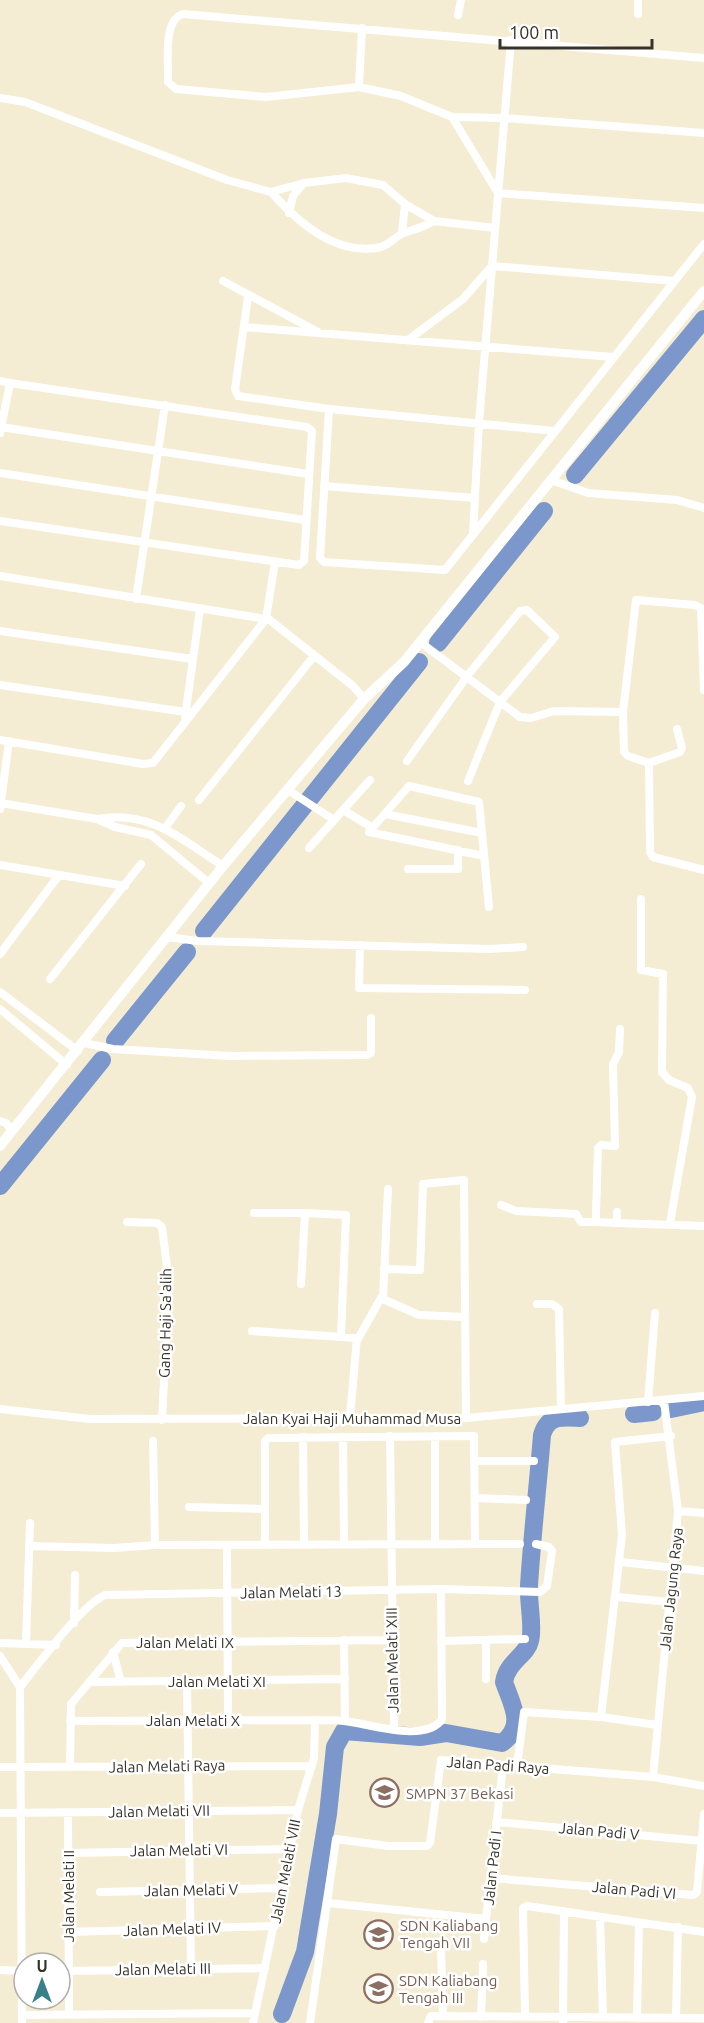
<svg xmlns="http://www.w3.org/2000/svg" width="704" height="2023" font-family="Ubuntu,sans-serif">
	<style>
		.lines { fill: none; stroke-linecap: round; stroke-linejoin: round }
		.stream { stroke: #7c97cb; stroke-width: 3 }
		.river { stroke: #7c97cb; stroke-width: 18 }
		.minor { stroke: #fff; stroke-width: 8 }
		.tertiary { stroke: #fff; stroke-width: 10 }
		.labels { text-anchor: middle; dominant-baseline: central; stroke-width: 5; stroke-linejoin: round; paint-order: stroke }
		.street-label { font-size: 15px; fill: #36342a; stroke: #fff }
		.education-label { font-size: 15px; fill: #785e54; stroke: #fff; text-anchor: start }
	</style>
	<rect width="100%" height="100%" fill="#f4edd3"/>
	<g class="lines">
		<path class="stream" d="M281 2023 282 2014"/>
		<path class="river" d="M575 475 704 319
			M438 643 544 511
			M204 931 419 662
			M115 1041 187 952
			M0 1186 102 1060
			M671 1409 704 1402
			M634 1414 653 1412
			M282 2014 305 1952 328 1814 335 1747 344 1731 420 1737 446 1733 502 1743C526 1726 512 1705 504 1682 507 1662 527 1655 530 1641 534 1627 528 1603 529 1586 532 1536 538 1485 542 1435 548 1415 561 1417 580 1418"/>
		<path class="minor" d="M638 14V0
			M458 15 461 0
			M704 58 183 14C162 20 169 64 168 82L176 89 266 97 359 87 401 96 452 117 498 193 704 208
			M359 87 362 28
			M0 98 25 102 227 180 271 192 304 183 346 178 383 185 405 204 434 221C424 227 415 229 404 233 396 236 390 244 381 247 336 257 298 222 271 192
			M452 117 504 118 704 133
			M289 213 293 196 304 183
			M434 221 495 228
			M402 233 405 204
			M223 281 318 332
			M248 297 235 389 238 396 329 409 555 431
			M244 327 613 357
			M408 340 463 299 492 266 674 281
			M0 381 10 383
			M329 409 320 558 324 562 445 570 704 244
			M1 427 308 474
			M0 433 10 383 307 427 312 431 304 561 299 565 0 521
			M0 473 305 520
			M551 480 588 493 677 500 704 508
			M324 486 475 498
			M473 533 479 422 511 40
			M0 576 266 619
			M136 599 165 405
			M266 617 353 686 364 699
			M0 631 192 659
			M420 642 520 717 531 718 554 711 623 712
			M0 685 186 712
			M704 690 701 608 695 605 636 600 623 712 624 752 628 756 649 763 650 852 653 857 704 870
			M185 717 200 609
			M0 740 143 764 153 763 266 619 275 562
			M407 761 468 675 520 611 527 610 555 637 500 702 468 781
			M649 763 680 752 682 748 677 729
			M288 790 334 820
			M199 800 314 656
			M0 803 97 819 115 827 151 835 209 883
			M0 809 9 741
			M343 810 373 828
			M385 814 482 833
			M97 819C150 809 182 840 223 866
			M166 827 181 806
			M309 848 370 780
			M484 856 369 832 409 786 479 802 489 907
			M0 865 125 886
			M408 869H458V850
			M641 899V970L663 974 662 1072 669 1080 688 1088 692 1097 670 1223
			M167 937 198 941 489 949 523 947
			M360 945 359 988 525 990
			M0 954 59 875
			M50 979 141 864
			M0 992 78 1051
			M0 1009 67 1065
			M84 1043 113 1049 230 1056 366 1055 371 1053V1018
			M0 1121 6 1123 12 1131
			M388 1189 383 1299 419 1315 465 1317
			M501 1205 516 1211 576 1214 581 1222H596
			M617 1212V1223L704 1226
			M254 1213H305
			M127 1222 157 1223 162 1227 169 1283 162 1420
			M617 1223 596 1222V1214L598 1148 601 1145 615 1146 613 1064 619 1052 620 1029
			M384 1269 420 1270 423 1184 464 1180 466 1418
			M301 1284 305 1213 346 1215 341 1336
			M537 1304H552L559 1309 561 1409
			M252 1331 357 1338 350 1416
			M358 1339 382 1296
			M648 1402 655 1313
			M0 1409 90 1419 466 1418 704 1396
			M390 1436 394 1730
			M435 1436V1544
			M303 1437 304 1544
			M343 1437 344 1543
			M153 1441 155 1545 520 1544
			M474 1461H534
			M475 1498 526 1500
			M189 1507 265 1509
			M678 1511 704 1513
			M227 1545 228 1720
			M265 1545V1441L268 1438 474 1436 475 1544
			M29 1546 114 1548 155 1545
			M621 1562 704 1571
			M617 1597 670 1602
			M74 1623 75 1575
			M344 1640 345 1721
			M486 1640V1679
			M441 1641 525 1639
			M0 1643 56 1645
			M26 1644 30 1523
			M113 1652 121 1682
			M0 1656 20 1687
			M187 1681 191 1969
			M89 1682 345 1679
			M20 1687C38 1665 81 1605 105 1595L441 1589 540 1592 547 1586 552 1551 549 1547 536 1544
			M20 1687 22 2023
			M601 1717 657 1725
			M70 1721 315 1720C325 1720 334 1720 344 1721 367 1723 426 1744 442 1719L441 1589
			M517 1766 524 1712 601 1717 622 1535 615 1442 671 1436
			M0 1767 312 1766
			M70 1767 71 1704 122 1643 392 1640
			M653 1777 678 1511 664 1401
			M0 1813 298 1810
			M68 1813 69 2014
			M496 1822 702 1841
			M68 1853 290 1849
			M491 1878 693 1895 697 1892 704 1814
			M100 1892 282 1888
			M328 1903 486 1919 503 1765
			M600 1917 603 2017
			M69 1932 275 1926
			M484 1939 486 1919
			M441 1949 443 2016
			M0 1970 24 1971
			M60 1971 265 1968
			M23 2015 255 2013
			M525 2015 523 1908 527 1906 704 1932
			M481 2017 483 1964
			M637 2018 639 1923
			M676 2018 678 1927
			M253 2023 298 1810 314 1758 315 1720
			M310 2023 336 1839 388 1846H427L430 1843 441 1760 653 1777 704 1786
			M428 2023 431 2016 704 2018
			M563 2023 564 1911"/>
		<path class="tertiary" d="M0 1146 223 866 364 699 404 662 704 291"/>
	</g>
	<defs>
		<symbol id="school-ring" viewBox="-11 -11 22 22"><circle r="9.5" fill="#fff" stroke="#8d6e63" stroke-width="1.5"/><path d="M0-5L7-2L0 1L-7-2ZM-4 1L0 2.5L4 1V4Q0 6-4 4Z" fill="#8d6e63"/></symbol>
	</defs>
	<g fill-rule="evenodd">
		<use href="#school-ring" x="368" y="1776" width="33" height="33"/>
		<use href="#school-ring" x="362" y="1918" width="33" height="33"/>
		<use href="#school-ring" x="362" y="1972" width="33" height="33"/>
	</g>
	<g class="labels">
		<g class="street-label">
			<text transform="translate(165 1323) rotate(-89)">Gang Haji Sa'alih</text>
			<text x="352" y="1418">Jalan Kyai Haji Muhammad Musa</text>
			<text transform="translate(671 1589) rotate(-84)">Jalan Jagung Raya</text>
			<text transform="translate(291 1592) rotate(-1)">Jalan Melati 13</text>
			<text x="185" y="1642">Jalan Melati IX</text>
			<text transform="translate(392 1660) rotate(-91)">Jalan Melati XIII</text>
			<text x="217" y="1681">Jalan Melati XI</text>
			<text x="193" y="1720">Jalan Melati X</text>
			<text transform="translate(498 1765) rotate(4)">Jalan Padi Raya</text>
			<text transform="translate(167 1766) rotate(-1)">Jalan Melati Raya</text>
			<text transform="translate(159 1811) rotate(-1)">Jalan Melati VII</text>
			<text transform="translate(599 1831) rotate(5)">Jalan Padi V</text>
			<text transform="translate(179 1850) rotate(-1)">Jalan Melati VI</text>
			<text transform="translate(492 1868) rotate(-84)">Jalan Padi I</text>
			<text transform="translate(285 1871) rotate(-79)">Jalan Melati VIII</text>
			<text transform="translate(191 1890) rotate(-1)">Jalan Melati V</text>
			<text transform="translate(634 1890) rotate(5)">Jalan Padi VI</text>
			<text transform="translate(68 1896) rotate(-90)">Jalan Melati II</text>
			<text transform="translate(172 1929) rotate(-2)">Jalan Melati IV</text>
			<text transform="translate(163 1969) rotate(-1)">Jalan Melati III</text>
		</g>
		<g class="education-label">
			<text x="406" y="1793">SMPN 37 Bekasi</text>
			<text x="400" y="1925">SDN Kaliabang<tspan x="400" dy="17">Tengah VII</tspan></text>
			<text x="399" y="1980">SDN Kaliabang<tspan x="399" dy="17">Tengah III</tspan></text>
		</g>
	</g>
	<g transform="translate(42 1981)"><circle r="28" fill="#ffffff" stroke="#afaeaa" stroke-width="1.5"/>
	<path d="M0-4.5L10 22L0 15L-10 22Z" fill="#398089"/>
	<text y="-9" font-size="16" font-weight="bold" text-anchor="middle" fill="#36342a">U</text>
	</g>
	<path d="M500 39v9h152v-9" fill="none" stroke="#36342a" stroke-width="3"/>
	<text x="509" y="39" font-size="18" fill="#36342a" stroke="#ffffff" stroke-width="4.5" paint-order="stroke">100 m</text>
</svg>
